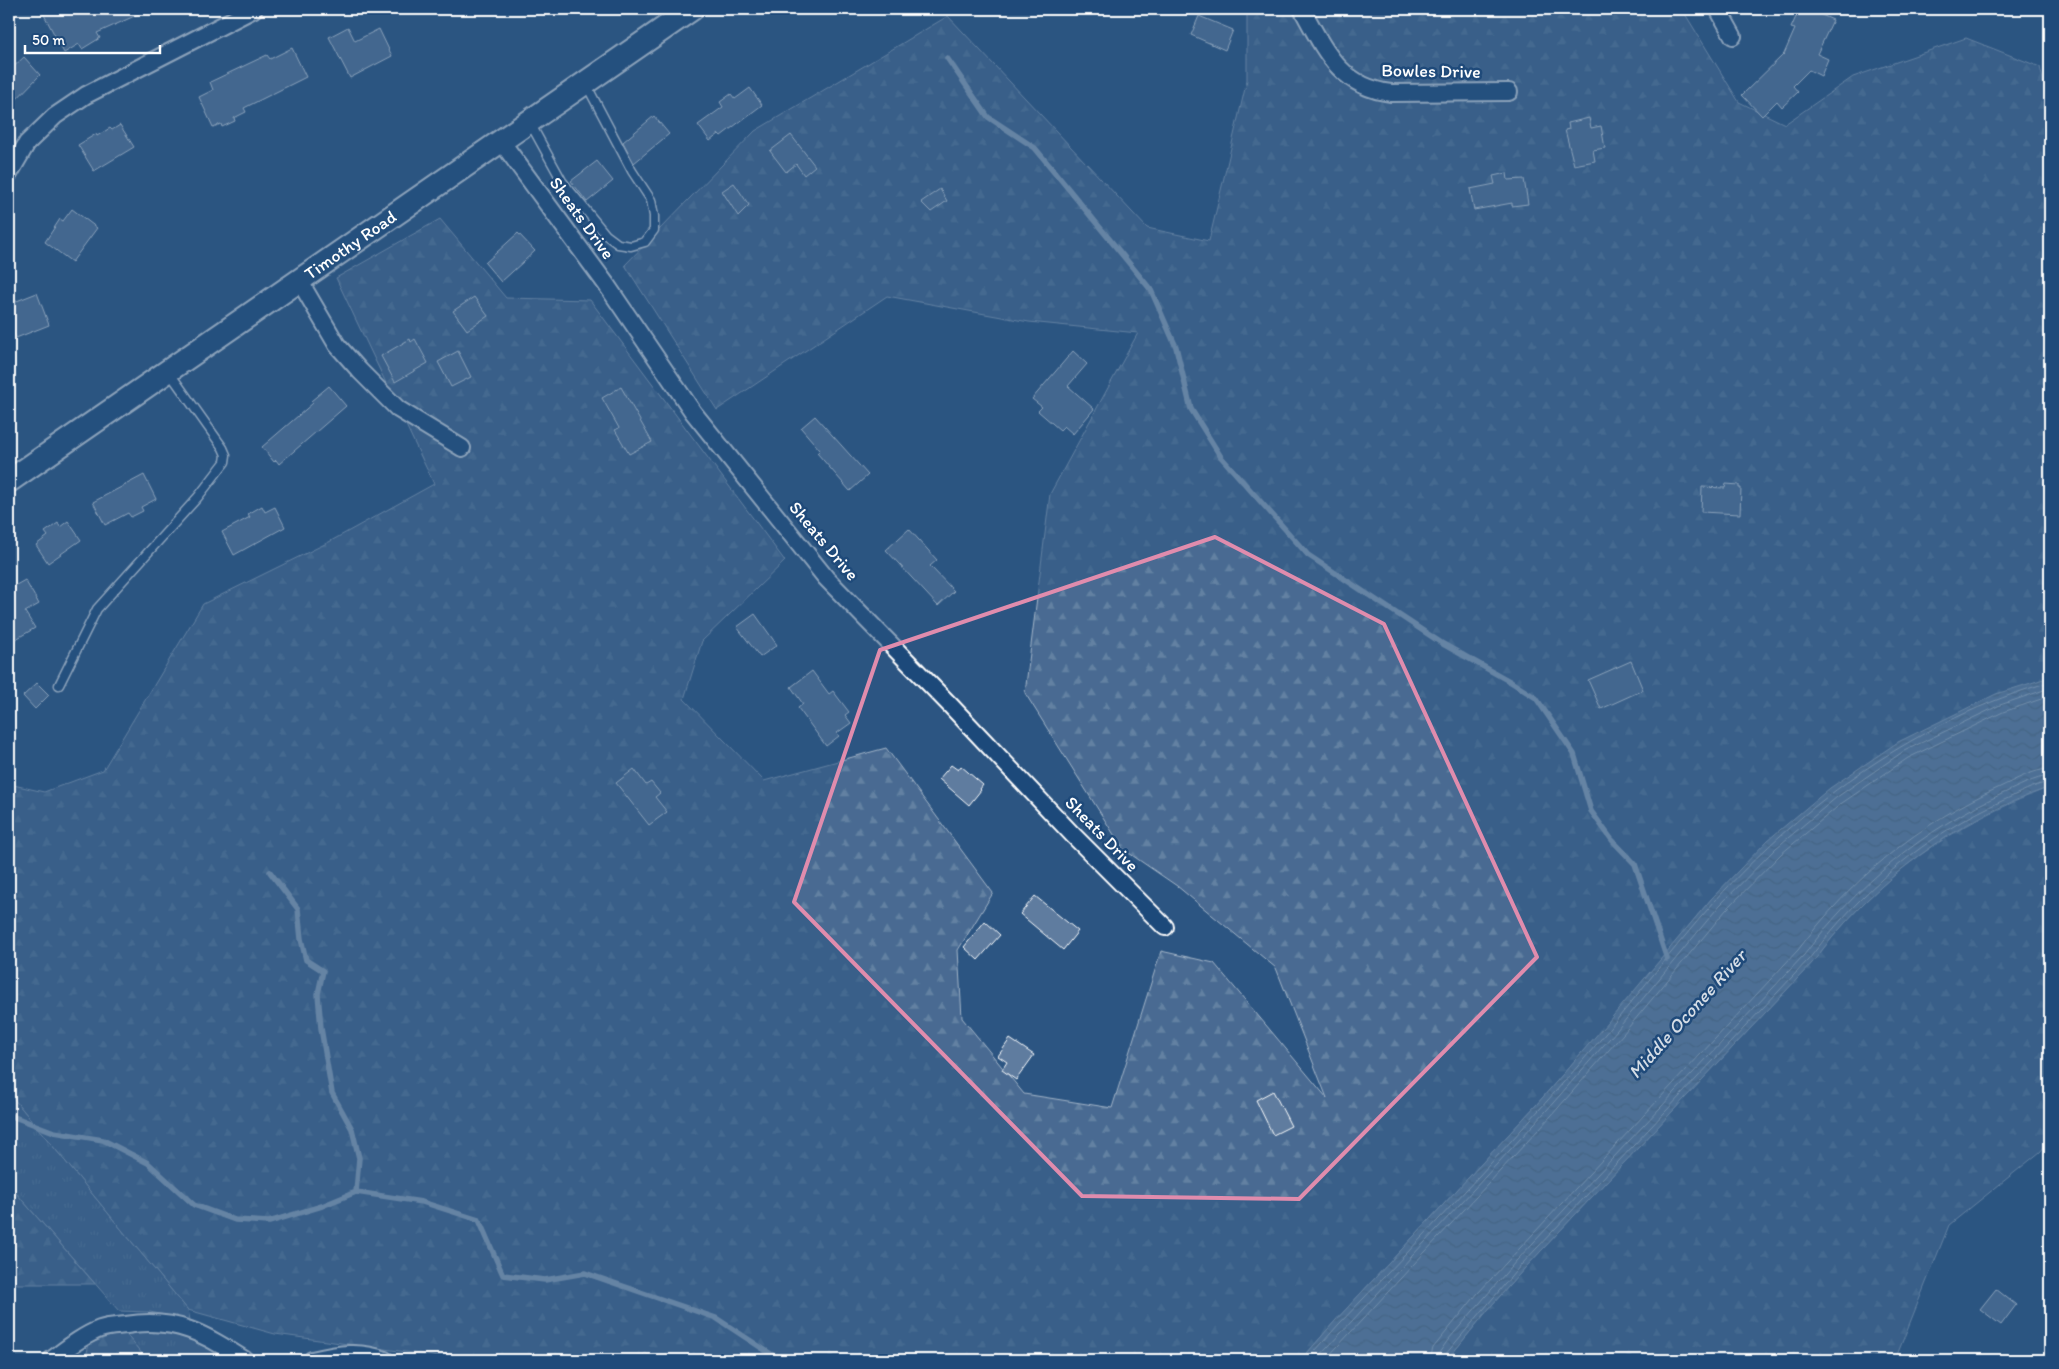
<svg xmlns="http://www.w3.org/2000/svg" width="2059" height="1369" font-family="Itim,sans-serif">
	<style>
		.grass { fill: url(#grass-tufts); stroke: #a4b5c8 }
		.forest { fill: url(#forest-firs); stroke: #a4b5c8 }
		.water { fill: url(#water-waves); stroke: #acbcce }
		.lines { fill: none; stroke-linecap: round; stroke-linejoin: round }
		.shore { stroke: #c7d2de; stroke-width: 1 }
		.stream { stroke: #acbcce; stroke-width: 5.5 }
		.building { fill: #5e7c9f; stroke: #fff }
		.lane-casing { stroke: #fff; stroke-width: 11 }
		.street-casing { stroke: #fff; stroke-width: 20 }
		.secondary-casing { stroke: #fff; stroke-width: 26 }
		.lane { stroke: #1f4a7a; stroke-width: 8 }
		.street { stroke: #1f4a7a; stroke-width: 16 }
		.secondary { stroke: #1f4a7a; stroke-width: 22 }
		.marked { fill: none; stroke: #e08cad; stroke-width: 4; stroke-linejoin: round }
		.labels { text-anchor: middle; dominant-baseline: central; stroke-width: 5; stroke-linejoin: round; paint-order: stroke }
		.street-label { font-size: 18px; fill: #fff; stroke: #1f4a7a }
		.water-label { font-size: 19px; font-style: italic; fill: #d5dde6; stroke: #1f4a7a }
	</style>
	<defs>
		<pattern id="grass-tufts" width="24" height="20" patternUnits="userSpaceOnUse" patternTransform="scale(1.25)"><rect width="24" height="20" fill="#486b92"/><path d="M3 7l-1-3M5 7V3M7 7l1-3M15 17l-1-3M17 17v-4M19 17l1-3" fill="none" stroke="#6381a2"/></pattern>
		<pattern id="forest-firs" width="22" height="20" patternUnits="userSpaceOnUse" patternTransform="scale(1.25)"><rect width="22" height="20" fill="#486b92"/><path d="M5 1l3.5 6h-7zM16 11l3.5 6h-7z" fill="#6381a2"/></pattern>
		<pattern id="water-waves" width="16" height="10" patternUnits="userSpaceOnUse" patternTransform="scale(1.25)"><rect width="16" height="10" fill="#748fad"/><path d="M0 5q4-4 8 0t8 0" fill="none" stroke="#66788b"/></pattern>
	</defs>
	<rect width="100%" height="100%" fill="#2c5582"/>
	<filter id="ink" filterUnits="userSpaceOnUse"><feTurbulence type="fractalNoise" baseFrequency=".02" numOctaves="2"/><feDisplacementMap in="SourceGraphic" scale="10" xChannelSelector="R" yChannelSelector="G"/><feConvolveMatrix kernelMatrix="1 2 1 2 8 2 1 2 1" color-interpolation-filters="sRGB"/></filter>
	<g filter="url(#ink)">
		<path class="grass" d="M9 1093 188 1310 190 1320 150 1312 119 1311 9 1185Z
			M140 1331C172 1333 202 1339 227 1360H147L125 1333Z"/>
		<path class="forest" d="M1247 9H1682L1739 102 1785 124 1853 77 1966 38 2040 67 2050 110V678L1712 898 1626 1002 1537 1104 1335 1321 1301 1360H658L645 1353 638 1360H451L428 1355 275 1334 188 1310 9 1093V784L44 792 103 770 203 604 329 542 434 484 336 278 440 219 506 298 590 300 785 561 702 641 684 699 764 781 886 748 993 893 958 950 962 1018 1024 1094 1112 1108 1161 951 1214 963 1327 1098 1276 968 1177 886 1123 849 1025 693 1050 494 1138 333 1029 322 887 296 717 410 625 265 755 131 948 16 1147 228 1209 241 1247 80Z
			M2050 787V1140L2040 1152 1949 1225 1895 1360H1447L1492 1305 1525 1268 1813 962C1877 876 1951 825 2050 787Z
			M9 1185 95 1284H17L9 1274Z
			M125 1333 147 1360H98L86 1357 89 1344 113 1335Z"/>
		<path class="water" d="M2050 677V787C1954 820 1873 881 1813 962L1525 1268 1492 1305 1447 1360H1301L1335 1321 1537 1104 1608 1022 1712 898 1768 840 1830 788 1898 742 1996 694Z"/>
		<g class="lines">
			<path class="shore" d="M1307 1360 1339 1324C1420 1240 1501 1154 1578 1066 1625 1012 1668 954 1715 901 1805 801 1920 719 2050 682
				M1316 1360 1546 1111 1617 1030 1720 905 1776 848 1837 797 1904 751 2000 705 2050 688
				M1325 1360 1551 1116 1623 1034 1726 910 1781 854 1842 803 1908 758 2003 712 2050 696
				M1430 1360 1433 1348 1478 1293 1798 950C1852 879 1918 823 2000 787 2015 780 2034 769 2050 769
				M1437 1360 1439 1353 1448 1340 1517 1260 1804 955C1857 885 1923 829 2004 793 2018 787 2035 777 2050 776
				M1444 1360 1445 1355 1521 1265 1809 959C1861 890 1925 835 2004 800 2018 794 2035 784 2050 782"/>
			<path class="stream" d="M947 58 988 117 1035 148 1151 290 1176 347 1191 409 1221 457 1308 555 1443 644 1511 682 1536 698 1574 754 1591 811 1612 840 1635 864 1667 959
				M270 872 298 909 301 939 306 960 323 971 318 994 321 1028 332 1093 352 1129 359 1158 356 1192
				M9 1115 54 1132 103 1140 148 1163 194 1205 235 1220 269 1222 322 1206 356 1192 422 1202 479 1220 503 1275 545 1280 585 1273 716 1318 780 1360"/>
		</g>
		<path class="building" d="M41 9H58L61 15 71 9H150L97 33 100 38 82 49 79 44 64 53Z
			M1808 9 1833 20 1817 54 1828 59 1821 76 1809 70 1793 86 1798 92 1782 107 1777 101 1762 116 1742 95 1784 54 1795 29 1791 28 1799 10 1806 14Z
			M1199 16 1233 30 1225 50 1191 35Z
			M348 27 355 41 379 29 392 56 350 78 329 37Z
			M292 48 306 77 244 108 246 112 234 118 235 121 222 127 221 124 213 127 199 97 213 90 210 82 267 55 270 59Z
			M24 57 40 75 9 107V71Z
			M750 88 762 105 721 136 719 134 710 141 698 125 723 107 720 102 731 94 735 99Z
			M654 116 669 134 634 163 623 142Z
			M1589 118 1591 128 1601 126 1605 148 1593 150 1595 161 1574 165 1565 130 1569 129 1568 123Z
			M120 125 134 147 94 171 78 145 96 134 97 136 110 128 112 130Z
			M791 135 815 166 804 175 796 164 786 172 770 151Z
			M597 161 613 181 587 202 571 181Z
			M1507 173 1508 180 1524 179 1528 204 1512 206V203L1474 210 1470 189 1495 184 1493 176Z
			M734 183 749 205 738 216 722 191Z
			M940 189 947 201 931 212 921 202Z
			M72 209 97 228 72 262 45 242 60 219 63 221Z
			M518 233 535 251 501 282 485 263Z
			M37 293 49 325 16 338 9 320V304Z
			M474 297 488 316 467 330 453 311Z
			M410 339 411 342 415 339 428 363 395 382 381 356Z
			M458 351 471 377 451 387 438 362Z
			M1073 351 1087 364 1068 386 1094 409 1073 434 1064 426 1060 430 1038 411 1042 407 1032 399Z
			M329 386 346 406 279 464 276 460 274 462 262 447 313 403 311 401Z
			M621 387 652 442 629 454 615 430 619 428 602 398Z
			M815 416 868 475 850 491 817 453 820 450 801 428Z
			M144 475 156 499 141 507 143 511 131 517 128 513 105 525 93 502Z
			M1726 484 1739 485V488H1741L1740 514 1701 512 1702 487 1725 488Z
			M262 506 265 512 275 507 285 527 234 555 222 532 250 517 248 514Z
			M68 521 81 540 48 563 36 545 48 536 45 532 58 523 60 527Z
			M909 529 937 560 930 566 954 591 938 606 886 550Z
			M25 580 39 604 25 612 35 628 9 643V589Z
			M755 614 777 645 760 657 737 627Z
			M1631 661 1643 690 1601 709 1588 680Z
			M812 671 829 694 833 691 849 712 845 715 851 723 837 733 839 736 826 746 798 708 803 704 791 687Z
			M37 683 49 695 35 709 23 696Z
			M951 765 958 770 961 766 983 785 980 789 981 790 969 805 939 779Z
			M634 769 646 785 651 782 660 793 655 797 667 812 649 825 616 783Z
			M1035 896 1078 931 1063 950 1020 914Z
			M985 921 1000 935 978 960 964 947Z
			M1010 1039 1034 1055 1016 1080 1002 1070 1007 1062 998 1056Z
			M1273 1091 1291 1126 1273 1135 1256 1100Z
			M1996 1289 2016 1305 2001 1325 1980 1309Z"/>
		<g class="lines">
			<defs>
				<path id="lane" d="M530 123 562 181 606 235 618 244 631 246 645 242 654 230V216L651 200 632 171 586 84
					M59 685 97 609 198 497 225 462 226 455 223 448 169 372"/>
				<path id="street" d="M1302 9C1324 49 1340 87 1391 93L1509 92
					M1718 9 1733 36
					M501 141 606 284 693 412 826 578 951 706 1072 834 1165 927
					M9 174 27 143 55 116 86 95 254 9
					M299 280 337 345 360 371 398 409 462 448
					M51 1360C66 1349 82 1336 100 1329 108 1326 118 1326 126 1325 177 1317 204 1334 245 1360
					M312 1360C338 1354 360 1350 385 1360"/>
				<g id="secondary">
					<path id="s1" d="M9 481 692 9"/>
				</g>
			</defs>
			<use href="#lane" class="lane-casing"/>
			<use href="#street" class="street-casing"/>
			<use href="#secondary" class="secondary-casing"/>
			<use href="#lane" class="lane"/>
			<use href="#street" class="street"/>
			<use href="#secondary" class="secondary"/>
		</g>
	</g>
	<path d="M0 0H2059V1369H0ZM1215 537 1384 624 1537 957 1299 1199 1082 1196 794 902 880 650Z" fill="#2c5582" fill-opacity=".55" fill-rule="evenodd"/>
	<path class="marked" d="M1215 537 1384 624 1537 957 1299 1199 1082 1196 794 902 880 650Z"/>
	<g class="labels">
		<g class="street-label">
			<text transform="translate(1431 71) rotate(1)">Bowles Drive</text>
			<text transform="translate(582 218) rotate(54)">Sheats Drive</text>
			<text stroke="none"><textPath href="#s1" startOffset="415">Timothy Road</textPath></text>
			<text transform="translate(824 541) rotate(50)">Sheats Drive</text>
			<text transform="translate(1102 834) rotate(46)">Sheats Drive</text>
		</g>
		<g class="water-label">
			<text transform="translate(1687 1014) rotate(-48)">Middle Oconee River</text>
		</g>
	</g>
	<rect width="2059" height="1369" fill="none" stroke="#1f4a7a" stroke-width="30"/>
	<rect x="15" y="15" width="2029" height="1339" fill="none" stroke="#fff" stroke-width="2" filter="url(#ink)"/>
	<path d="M25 45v8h135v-8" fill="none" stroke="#ffffff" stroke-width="2.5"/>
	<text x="32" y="45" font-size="15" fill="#ffffff" stroke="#1f4a7a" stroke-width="4" paint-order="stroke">50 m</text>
</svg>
